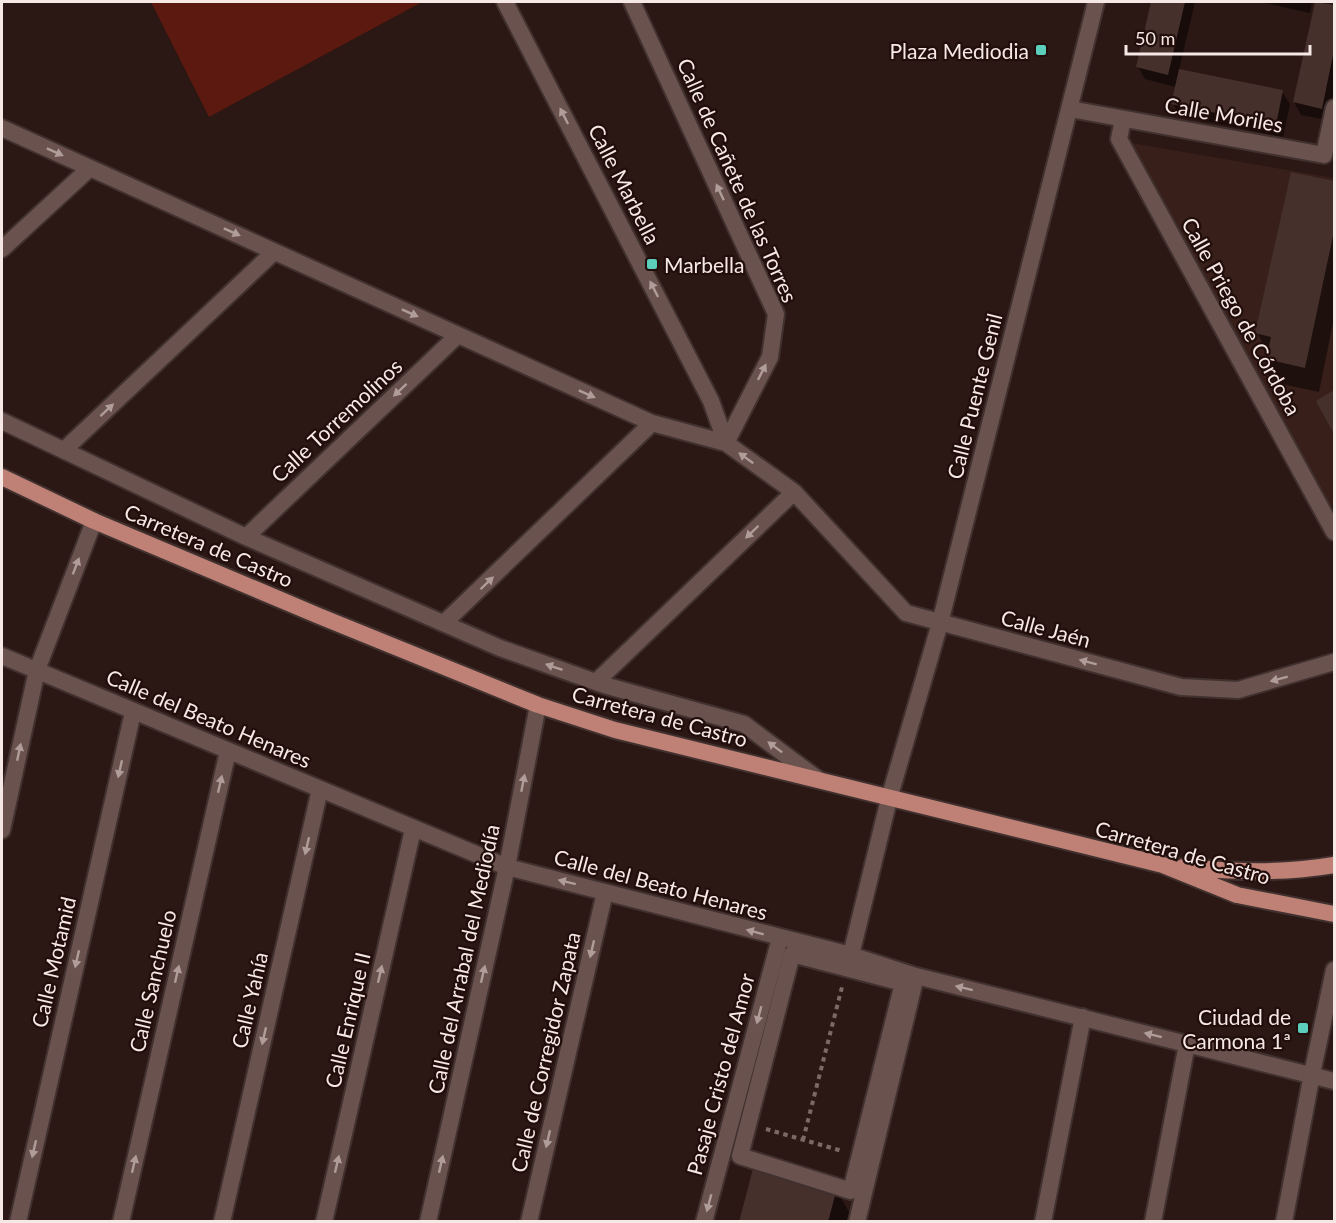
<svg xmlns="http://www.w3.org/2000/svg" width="1336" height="1223" font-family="Lato,sans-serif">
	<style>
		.built { fill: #381f1a }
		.green { fill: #5b190f }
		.shadow { fill: #0007 }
		.building { fill: #45302c }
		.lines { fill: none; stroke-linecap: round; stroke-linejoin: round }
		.pedestrian-casing { stroke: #40312f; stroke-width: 20 }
		.minor-casing { stroke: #40312f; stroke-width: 20 }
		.tertiary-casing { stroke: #40312f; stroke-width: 20 }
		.primary-casing { stroke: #40312f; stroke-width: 20 }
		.path { stroke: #7b6966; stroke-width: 4; stroke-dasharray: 4.5 4.5; stroke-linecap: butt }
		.pedestrian { stroke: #6a524e; stroke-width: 16 }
		.minor { stroke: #6a524e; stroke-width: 16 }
		.tertiary { stroke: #6a524e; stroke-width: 16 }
		.primary { stroke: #bf8176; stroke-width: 16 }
		.oneway { fill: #b09d9a }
		.poi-dot { fill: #5bcebc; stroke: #210e0b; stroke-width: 2 }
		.labels { text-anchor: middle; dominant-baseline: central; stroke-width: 4.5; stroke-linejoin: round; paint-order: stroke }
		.poi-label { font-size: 21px; fill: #f6e8e5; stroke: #210e0b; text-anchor: end }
		.street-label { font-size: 21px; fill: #f6e8e5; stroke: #210e0b }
	</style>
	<rect width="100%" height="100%" fill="#2b1714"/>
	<path class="built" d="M1126 142 1334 178V505L1328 509Z"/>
	<path class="green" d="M151 2H422L209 117Z"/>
	<path class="shadow" d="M1153 2H1195L1179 70 1282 92 1290 104 1283 137 1180 116 1173 103 1176 87 1145 79 1138 67Z
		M1261 2H1312L1310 13Z
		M1316 3 1334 7V92L1328 120 1301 115 1294 102Z
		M1292 174 1334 183V318L1319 392 1282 384 1267 359 1269 353 1257 333Z
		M1334 392V431L1318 401Z
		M836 1189 850 1214 849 1222H740Z"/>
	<path class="building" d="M1151 2H1185L1168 75 1136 67Z
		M1315 2 1334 5V50L1322 109 1293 102Z
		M1179 69 1283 90 1276 125 1171 104Z
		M1291 172 1334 181V231L1305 368 1266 359 1271 337 1255 333Z
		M1334 390V434L1316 401Z
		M755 1161 837 1188 828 1222H739Z"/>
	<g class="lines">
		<defs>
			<path id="pedestrian" d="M792 954 903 983 851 1191 740 1156Z"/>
			<path id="minor" d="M505 2 711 401 726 443 794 492 906 613 1181 687 1238 690 1334 662
				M1070 109 1324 155 1334 108
				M1123 119 1119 139 1334 532
				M2 128 652 423 726 443 770 357 776 314 632 2
				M2 249 90 168
				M2 421 246 537 500 648 604 685 744 724 819 780
				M64 450 274 252
				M246 537 458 335
				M444 623 652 423
				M2 656 507 867 851 955 916 976 1334 1081
				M596 682 794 492
				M2 830 37 670 94 521
				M851 955 889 799
				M18 1222 133 712
				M121 1222 228 751
				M222 1222 320 789
				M324 1222 413 829
				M529 1222 605 892
				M704 1222 780 938
				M857 1222 916 976
				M1043 1222 1083 1017
				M1153 1222 1187 1044"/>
			<path id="tertiary" d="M889 799 940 623 1096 2
				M428 1222 507 867 538 705
				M1284 1222 1312 1074 1334 970"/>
			<path id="primary" d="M2 477 94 521 319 616 538 705 615 730 1163 865 1237 895 1334 914
				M1183 867C1235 872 1282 874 1334 865"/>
		</defs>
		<use href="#pedestrian" class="pedestrian-casing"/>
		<use href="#minor" class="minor-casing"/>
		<use href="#tertiary" class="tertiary-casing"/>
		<use href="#primary" class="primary-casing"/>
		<path class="path" d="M766 1129 842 1151
			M803 1140 842 987"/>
		<use href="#pedestrian" class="pedestrian"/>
		<use href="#minor" class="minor"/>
		<use href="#tertiary" class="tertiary"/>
		<use href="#primary" class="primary"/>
	</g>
	<defs><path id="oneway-solid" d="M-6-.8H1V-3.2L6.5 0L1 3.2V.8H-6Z" transform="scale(1.5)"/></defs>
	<g class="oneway">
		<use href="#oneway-solid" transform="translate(564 116) rotate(-117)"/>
		<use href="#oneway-solid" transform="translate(55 152) rotate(24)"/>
		<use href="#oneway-solid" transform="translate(720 192) rotate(-115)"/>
		<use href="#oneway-solid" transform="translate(232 232) rotate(24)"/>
		<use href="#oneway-solid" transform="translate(654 289) rotate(-117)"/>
		<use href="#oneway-solid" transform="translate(410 313) rotate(24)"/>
		<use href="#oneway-solid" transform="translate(762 372) rotate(-63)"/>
		<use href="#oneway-solid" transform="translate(400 390) rotate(137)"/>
		<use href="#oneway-solid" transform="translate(587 394) rotate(24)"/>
		<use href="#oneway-solid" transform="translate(107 410) rotate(-43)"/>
		<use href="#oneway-solid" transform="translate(746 458) rotate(-144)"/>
		<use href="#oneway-solid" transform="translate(752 532) rotate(136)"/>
		<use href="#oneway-solid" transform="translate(76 566) rotate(-69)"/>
		<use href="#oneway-solid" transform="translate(487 583) rotate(-44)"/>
		<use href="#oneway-solid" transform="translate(1088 662) rotate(-165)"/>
		<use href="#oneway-solid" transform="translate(554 667) rotate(-161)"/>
		<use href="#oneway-solid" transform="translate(1279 679) rotate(165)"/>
		<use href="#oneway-solid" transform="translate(775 747) rotate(-143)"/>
		<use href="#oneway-solid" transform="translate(19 752) rotate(-78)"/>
		<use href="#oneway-solid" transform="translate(120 769) rotate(103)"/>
		<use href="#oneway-solid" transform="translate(523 783) rotate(-79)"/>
		<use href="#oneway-solid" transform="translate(220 784) rotate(-77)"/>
		<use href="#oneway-solid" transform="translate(307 846) rotate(103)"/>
		<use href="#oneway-solid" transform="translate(567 882) rotate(-166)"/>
		<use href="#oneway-solid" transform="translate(755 932) rotate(-165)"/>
		<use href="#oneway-solid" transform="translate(592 949) rotate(103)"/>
		<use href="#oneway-solid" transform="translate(77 959) rotate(103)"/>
		<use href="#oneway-solid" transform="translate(177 974) rotate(-77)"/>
		<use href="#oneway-solid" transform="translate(380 974) rotate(-77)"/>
		<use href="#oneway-solid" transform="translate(483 974) rotate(-77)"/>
		<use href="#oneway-solid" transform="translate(964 988) rotate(-166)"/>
		<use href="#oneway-solid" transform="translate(759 1015) rotate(105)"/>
		<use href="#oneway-solid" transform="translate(1153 1035) rotate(-166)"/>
		<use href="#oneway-solid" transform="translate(264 1036) rotate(103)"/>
		<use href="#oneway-solid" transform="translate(548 1139) rotate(103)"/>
		<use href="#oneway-solid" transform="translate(34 1149) rotate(103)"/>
		<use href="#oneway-solid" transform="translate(134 1164) rotate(-77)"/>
		<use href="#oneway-solid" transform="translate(337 1164) rotate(-77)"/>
		<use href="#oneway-solid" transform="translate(441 1164) rotate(-77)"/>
		<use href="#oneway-solid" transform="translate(709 1203) rotate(105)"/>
	</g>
	<g class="poi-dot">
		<rect x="1035" y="44" width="12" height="12" rx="3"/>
		<rect x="646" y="258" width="12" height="12" rx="3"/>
		<rect x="1297" y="1022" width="12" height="12" rx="3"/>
	</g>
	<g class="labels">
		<g class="poi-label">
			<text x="1029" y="50">Plaza Mediodia</text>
			<text x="664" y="264" text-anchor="start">Marbella</text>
			<text x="1291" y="1016">Ciudad de<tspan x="1291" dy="24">Carmona 1ª</tspan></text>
		</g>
		<g class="street-label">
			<text transform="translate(1224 114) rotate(10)">Calle Moriles</text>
			<text transform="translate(738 180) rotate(66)">Calle de Cañete de las Torres</text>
			<text transform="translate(625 184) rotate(63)">Calle Marbella</text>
			<text transform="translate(1242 316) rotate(61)">Calle Priego de Córdoba</text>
			<text transform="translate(974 396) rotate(-76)">Calle Puente Genil</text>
			<text transform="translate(336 420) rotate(-43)">Calle Torremolinos</text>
			<text transform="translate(209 545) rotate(23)">Carretera de Castro</text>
			<text transform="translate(1046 628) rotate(15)">Calle Jaén</text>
			<text transform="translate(660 716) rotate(15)">Carretera de Castro</text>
			<text transform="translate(209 718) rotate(23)">Calle del Beato Henares</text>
			<text transform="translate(1183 852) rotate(16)">Carretera de Castro</text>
			<text transform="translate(661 884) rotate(15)">Calle del Beato Henares</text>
			<text transform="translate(463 959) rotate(-78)">Calle del Arrabal del Mediodía</text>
			<text transform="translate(53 962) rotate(-77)">Calle Motamid</text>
			<text transform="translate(152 981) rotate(-77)">Calle Sanchuelo</text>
			<text transform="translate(249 1000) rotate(-77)">Calle Yahía</text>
			<text transform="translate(347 1020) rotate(-77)">Calle Enrique II</text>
			<text transform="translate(545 1052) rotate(-77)">Calle de Corregidor Zapata</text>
			<text transform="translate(720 1074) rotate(-75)">Pasaje Cristo del Amor</text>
		</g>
	</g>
	<rect width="1336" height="1223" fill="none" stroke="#f6e8e5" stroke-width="6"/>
	<path d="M1126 45v9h184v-9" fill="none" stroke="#f6e8e5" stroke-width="3"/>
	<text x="1135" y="45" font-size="18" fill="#f6e8e5" stroke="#210e0b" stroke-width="4.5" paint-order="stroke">50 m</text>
</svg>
